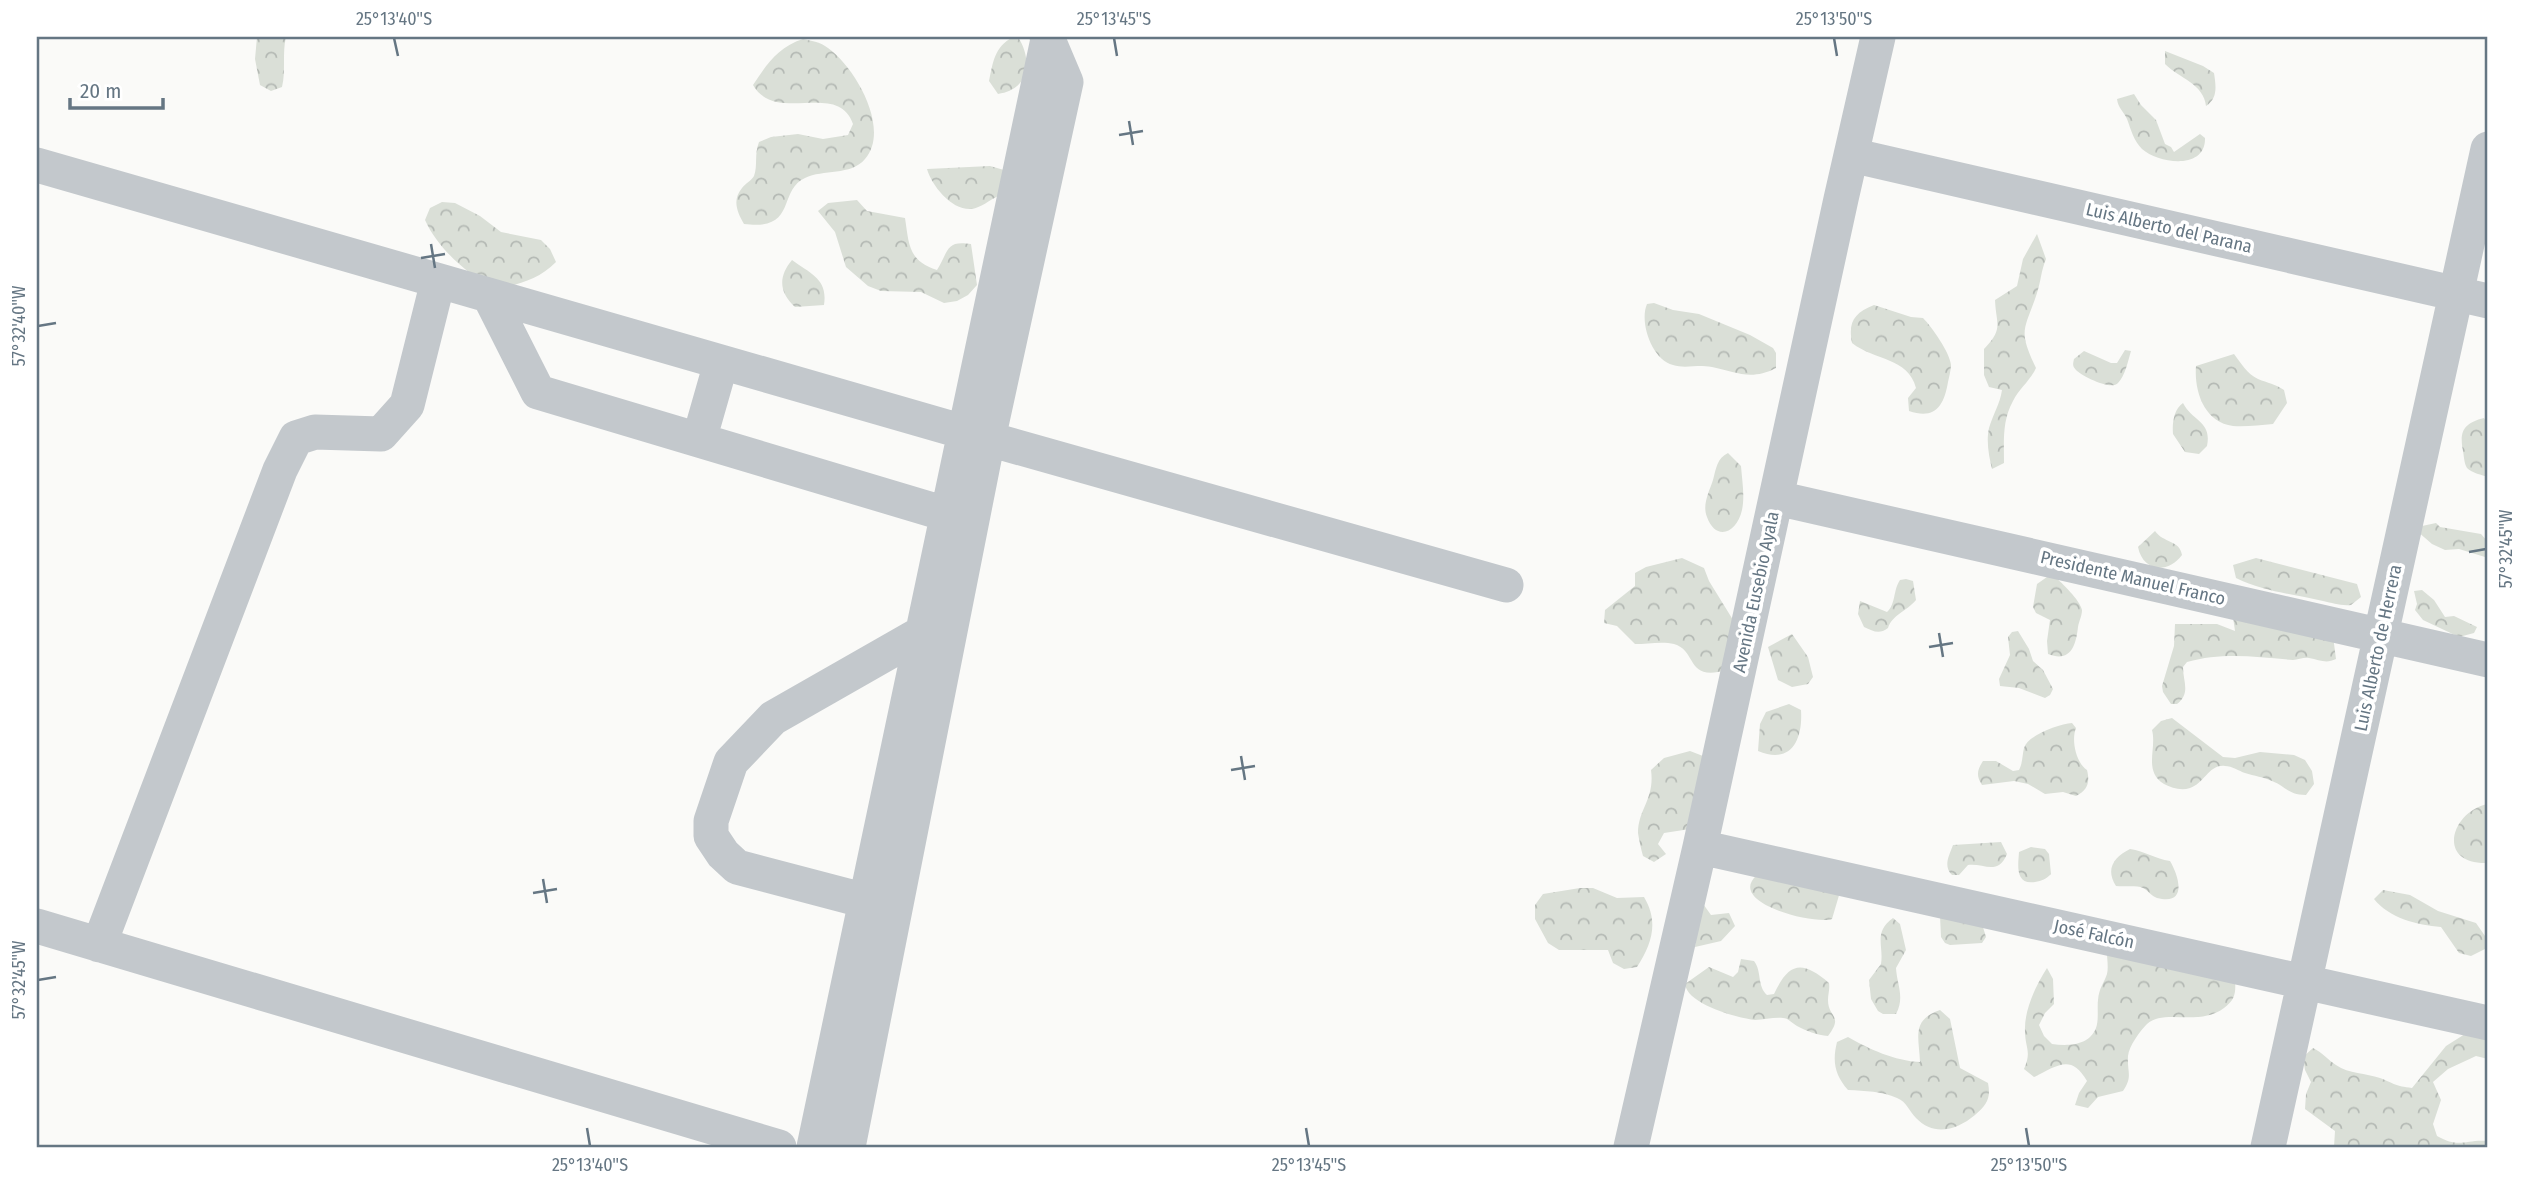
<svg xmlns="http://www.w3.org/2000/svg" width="2525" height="1184" font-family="'Fira Sans Condensed',sans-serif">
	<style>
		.forest { fill: url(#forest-crowns) }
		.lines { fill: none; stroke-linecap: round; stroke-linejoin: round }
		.minor { stroke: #c3c8cc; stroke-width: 35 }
		.ticks { fill: none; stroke: #657683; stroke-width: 2.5 }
		.labels { text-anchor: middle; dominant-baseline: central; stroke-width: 7; stroke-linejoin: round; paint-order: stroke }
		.street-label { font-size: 18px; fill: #657683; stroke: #fff }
		.neatline { fill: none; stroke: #657683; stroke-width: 2.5 }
		.ticks-label { font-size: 18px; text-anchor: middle; fill: #657683 }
	</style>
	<defs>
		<pattern id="forest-crowns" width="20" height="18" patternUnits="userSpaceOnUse" patternTransform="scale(1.75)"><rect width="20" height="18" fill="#dadfd7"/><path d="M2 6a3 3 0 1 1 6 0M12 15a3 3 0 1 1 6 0" fill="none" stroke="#b4b9b4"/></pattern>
	</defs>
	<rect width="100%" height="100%" fill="#fafaf8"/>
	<path class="forest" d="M257 37H286C282 53 286 70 282 87L271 91 260 85 255 59Z
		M1013 37H1018C1033 60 1029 90 998 94L989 81C993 63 994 47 1013 37Z
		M803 39C813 41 820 42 828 48 855 67 891 129 865 159 851 176 823 169 805 178 777 191 798 231 744 224 737 212 732 200 742 188 746 183 751 181 754 176 758 165 754 155 759 142L771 137 798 134 823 139 848 135 853 124C838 80 776 125 753 85 767 64 778 47 803 39Z
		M2165 51 2203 66 2214 73C2216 86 2218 98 2206 106 2204 84 2179 78 2165 64Z
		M2134 94 2141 105 2156 120 2165 144 2171 147 2174 152 2200 134 2205 138C2206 170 2159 164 2142 149 2134 141 2131 130 2127 119 2124 112 2118 108 2117 99Z
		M990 166 1004 170 998 196C990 200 980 208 972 209 952 211 932 186 927 169Z
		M857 200 867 211 905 218C909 244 908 261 937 270 949 251 945 240 971 244L977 285 968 295 957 301 944 303 921 292 881 291 868 286 846 267 835 232 818 211 828 203Z
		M442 202 455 203 480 216 501 232 541 240 550 249 556 262C538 280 518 285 493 289 467 273 438 249 425 220L430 208Z
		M2037 234 2046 259C2041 271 2041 281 2037 293 2025 330 2017 329 2036 368 2030 381 2019 389 2013 401 2002 421 2004 441 2004 463L1992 469C1989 457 1986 441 1989 428 1993 414 2000 404 2002 390L1989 387 1984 375V349C2004 328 1996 325 1995 300L2017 286 2023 259Z
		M792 260C811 274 828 279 824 305L795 307C779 292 778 277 792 260Z
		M1654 303 1673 310 1699 314 1750 335 1773 348 1776 353V368C1751 381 1736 372 1712 367 1699 364 1685 369 1673 365 1652 360 1639 322 1647 304Z
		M1874 305 1911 317 1923 318C1932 327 1950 353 1951 365 1951 370 1949 377 1948 382 1944 406 1935 420 1909 411L1908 398 1916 388C1908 357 1875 361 1852 343 1848 322 1854 313 1874 305Z
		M2125 350 2131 351C2128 361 2125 376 2118 383 2111 391 2082 376 2076 370 2072 366 2073 364 2074 359L2084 351 2111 363H2117Z
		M2234 354C2241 363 2247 374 2258 379 2268 383 2275 384 2284 390L2287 403 2273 424C2260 425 2246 427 2233 426 2204 422 2194 391 2196 366Z
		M2183 403C2193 422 2212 421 2207 446L2199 454 2185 452 2173 434C2172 423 2174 409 2183 403Z
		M2484 418 2488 425V477C2482 475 2472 473 2467 468 2464 463 2464 456 2463 451 2459 431 2464 423 2484 418Z
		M1728 453 1741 466C1742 480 1745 496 1742 510 1737 533 1716 542 1707 517 1702 505 1709 492 1713 480 1716 469 1717 458 1728 453Z
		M2436 523 2440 527 2481 534 2488 542V553L2485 557 2459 549 2445 550 2432 544 2417 531 2422 526Z
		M2155 531C2163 543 2180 540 2182 555 2168 574 2143 572 2138 547Z
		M1682 558 1704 568 1709 581 1738 628 1727 670C1685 682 1698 651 1674 644 1663 641 1647 644 1635 644L1617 626 1604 623 1605 610 1635 586V573L1646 567Z
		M2256 558 2357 584 2361 597 2351 605C2340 606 2333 603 2323 601 2294 594 2264 592 2236 578L2233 565Z
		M2054 576C2062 583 2080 600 2082 610 2082 616 2079 621 2078 627 2076 645 2071 663 2048 654L2047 641 2050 620 2036 613 2033 607 2037 584 2047 577Z
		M1906 579 1913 581 1916 600C1907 611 1892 615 1888 628 1879 635 1873 631 1864 627L1858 614 1860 601 1887 612C1896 604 1893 590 1900 580Z
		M2422 590 2434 600 2445 617 2454 616 2477 627 2474 633 2459 637 2423 620 2415 610 2417 604 2414 591Z
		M2233 617 2333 636 2336 659C2326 664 2320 660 2309 658 2304 657 2298 660 2293 660 2256 657 2223 652 2187 662L2183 667C2183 682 2191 693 2177 704H2171L2163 692 2162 686 2174 646 2175 624H2217L2235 631Z
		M2018 631 2029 649 2033 661 2043 670 2053 689 2050 695 2045 698 2019 688 2000 686 1999 679 2010 655 2008 637 2012 632Z
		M1792 634 1808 657 1813 677 1808 684 1792 687 1778 680 1768 647Z
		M1789 704 1801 710C1803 740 1791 765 1758 751L1760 724 1766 712Z
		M2172 718 2223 757 2235 758 2260 752 2294 755 2305 760 2312 771 2314 784 2306 795C2288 795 2287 787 2272 781 2264 777 2254 776 2245 773 2239 771 2232 766 2225 766 2209 764 2204 784 2190 788 2181 791 2172 788 2164 784 2143 771 2157 749 2152 730L2161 721Z
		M2072 723 2076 728C2071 740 2076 763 2087 770 2090 782 2088 790 2076 796L2063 792 2045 794 2028 784 2014 781 1982 785C1976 776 1977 770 1983 761H1996L2013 771 2019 770C2023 762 2022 756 2024 748 2028 735 2059 724 2072 723Z
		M1690 751 1703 756 1690 829 1664 833 1658 844 1666 854 1654 862 1643 856C1641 849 1639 840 1638 833 1638 809 1655 799 1651 770L1664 758Z
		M2488 804V863C2435 865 2451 811 2488 804Z
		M2001 842 2007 854C1998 876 1984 863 1968 865L1959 875H1952C1943 866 1949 856 1953 845Z
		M2031 847 2045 849 2049 854 2051 874C2046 879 2042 881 2035 882 2015 885 2018 866 2019 852Z
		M2130 849C2145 851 2155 859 2170 861 2179 876 2188 906 2157 898 2151 896 2149 891 2143 888 2137 885 2124 887 2116 886 2105 869 2114 857 2130 849Z
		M1757 875 1840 892 1832 919C1815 925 1725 903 1757 875Z
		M1580 888H1593L1617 898 1644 897C1659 922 1652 944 1637 967L1624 969 1613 963 1608 950H1559L1548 943 1535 919V905L1543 894Z
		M2383 890 2410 895 2438 911 2476 923 2485 936V949L2471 956 2459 953 2441 927C2417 925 2389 918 2374 899Z
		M1701 901 1711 915 1729 913 1735 926 1721 941 1695 947Z
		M1940 916 1982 924 1986 937 1982 943 1950 945 1945 943 1941 937Z
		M1893 918 1900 924 1906 950 1896 968C1897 985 1905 997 1896 1014H1883L1878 1011 1871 999 1869 980 1881 964C1884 946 1873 932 1893 918Z
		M2107 946 2235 980C2236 993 2235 1000 2224 1008 2199 1027 2164 1008 2147 1024 2140 1031 2129 1046 2128 1056 2127 1073 2133 1076 2123 1091L2098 1097 2088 1108 2075 1105 2079 1093 2087 1081C2071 1053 2057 1066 2034 1077L2024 1069C2032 1051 2025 1048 2025 1031 2024 1010 2036 985 2047 968L2053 979 2054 1004 2045 1013 2039 1025 2044 1036 2052 1044C2068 1046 2089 1046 2096 1028 2099 1020 2097 1008 2098 1000 2099 988 2104 983 2107 974 2109 966 2106 954 2107 946Z
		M1741 959 1754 961C1762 971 1757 986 1767 995L1774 994C1789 962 1802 960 1829 983 1830 989 1828 994 1828 1000 1828 1018 1844 1015 1828 1036 1817 1035 1806 1031 1797 1026 1792 1023 1788 1018 1783 1018 1774 1017 1764 1020 1755 1020 1737 1018 1687 1004 1685 984L1709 967 1733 977 1738 972Z
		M1940 1010 1950 1019 1960 1068 1988 1083C1991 1098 1987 1105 1975 1115 1957 1130 1934 1137 1916 1118 1909 1111 1907 1102 1897 1098 1882 1091 1865 1091 1848 1090 1835 1075 1832 1062 1837 1042L1848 1037C1869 1049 1895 1061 1920 1062 1919 1037 1911 1020 1940 1010Z
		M2488 1032V1059L2476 1056 2448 1069 2433 1082 2441 1100 2433 1124 2437 1136C2460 1149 2465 1139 2488 1141V1147H2334L2335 1131 2305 1109 2306 1094 2311 1082 2305 1070 2303 1057 2313 1048C2323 1053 2328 1060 2336 1065 2349 1074 2366 1073 2380 1078 2395 1084 2395 1086 2412 1088L2446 1046 2465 1034Z"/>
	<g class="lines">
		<path class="minor" d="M1851 155 2488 301
			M37 165 964 432 1506 585
			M489 295 538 392 946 514
			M699 440 721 363
			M1777 498 2488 660
			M1700 847 2488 1023
			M889 907 737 867 723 854 711 836V821L731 762 773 718 922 633
			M37 926 779 1147
			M99 945 280 470 296 438 315 432 381 434 407 405 438 281
			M814 1147 1048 39
			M848 1147 988 439 1066 82 1047 37
			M1631 1147 1700 847 1841 199 1878 37
			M2268 1147 2488 149"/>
	</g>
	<path class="ticks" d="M394 38 398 56M1114 38 1117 56M1834 38 1837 56M1129 121 1133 145M1119 135 1143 131M431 244 435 268M421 258 445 254M38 326 56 323M2469 552 2486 549M1939 633 1943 657M1929 647 1953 643M1241 756 1245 780M1231 770 1255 766M543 879 547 903M533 893 557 889M38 980 56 977M587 1128 590 1146M1306 1128 1309 1146M2026 1128 2029 1146"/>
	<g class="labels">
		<g class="street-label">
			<text transform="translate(2169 228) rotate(13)">Luis Alberto del Parana</text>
			<text transform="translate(2133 578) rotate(13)">Presidente Manuel Franco</text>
			<text transform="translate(1756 592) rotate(-78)">Avenida Eusebio Ayala</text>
			<text transform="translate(2378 648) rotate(-78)">Luis Alberto de Herrera</text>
			<text transform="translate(2094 934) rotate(12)">José Falcón</text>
		</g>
	</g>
	<rect width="2525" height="1184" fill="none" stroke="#ffffff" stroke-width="77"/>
	<path d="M70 98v10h93v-10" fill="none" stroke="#657683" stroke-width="3.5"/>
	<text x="80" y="98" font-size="21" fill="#657683" stroke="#ffffff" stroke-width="5" paint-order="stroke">20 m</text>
	<rect x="38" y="38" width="2448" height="1108" class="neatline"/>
	<g class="ticks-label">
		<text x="394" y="25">25°13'40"S</text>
		<text x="1114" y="25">25°13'45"S</text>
		<text x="1834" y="25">25°13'50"S</text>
		<text transform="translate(19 326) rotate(-90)" y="6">57°32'40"W</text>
		<text transform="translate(2506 549) rotate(-90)" y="6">57°32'45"W</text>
		<text transform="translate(19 980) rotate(-90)" y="6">57°32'45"W</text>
		<text x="590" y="1171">25°13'40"S</text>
		<text x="1309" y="1171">25°13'45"S</text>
		<text x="2029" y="1171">25°13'50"S</text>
	</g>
</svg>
